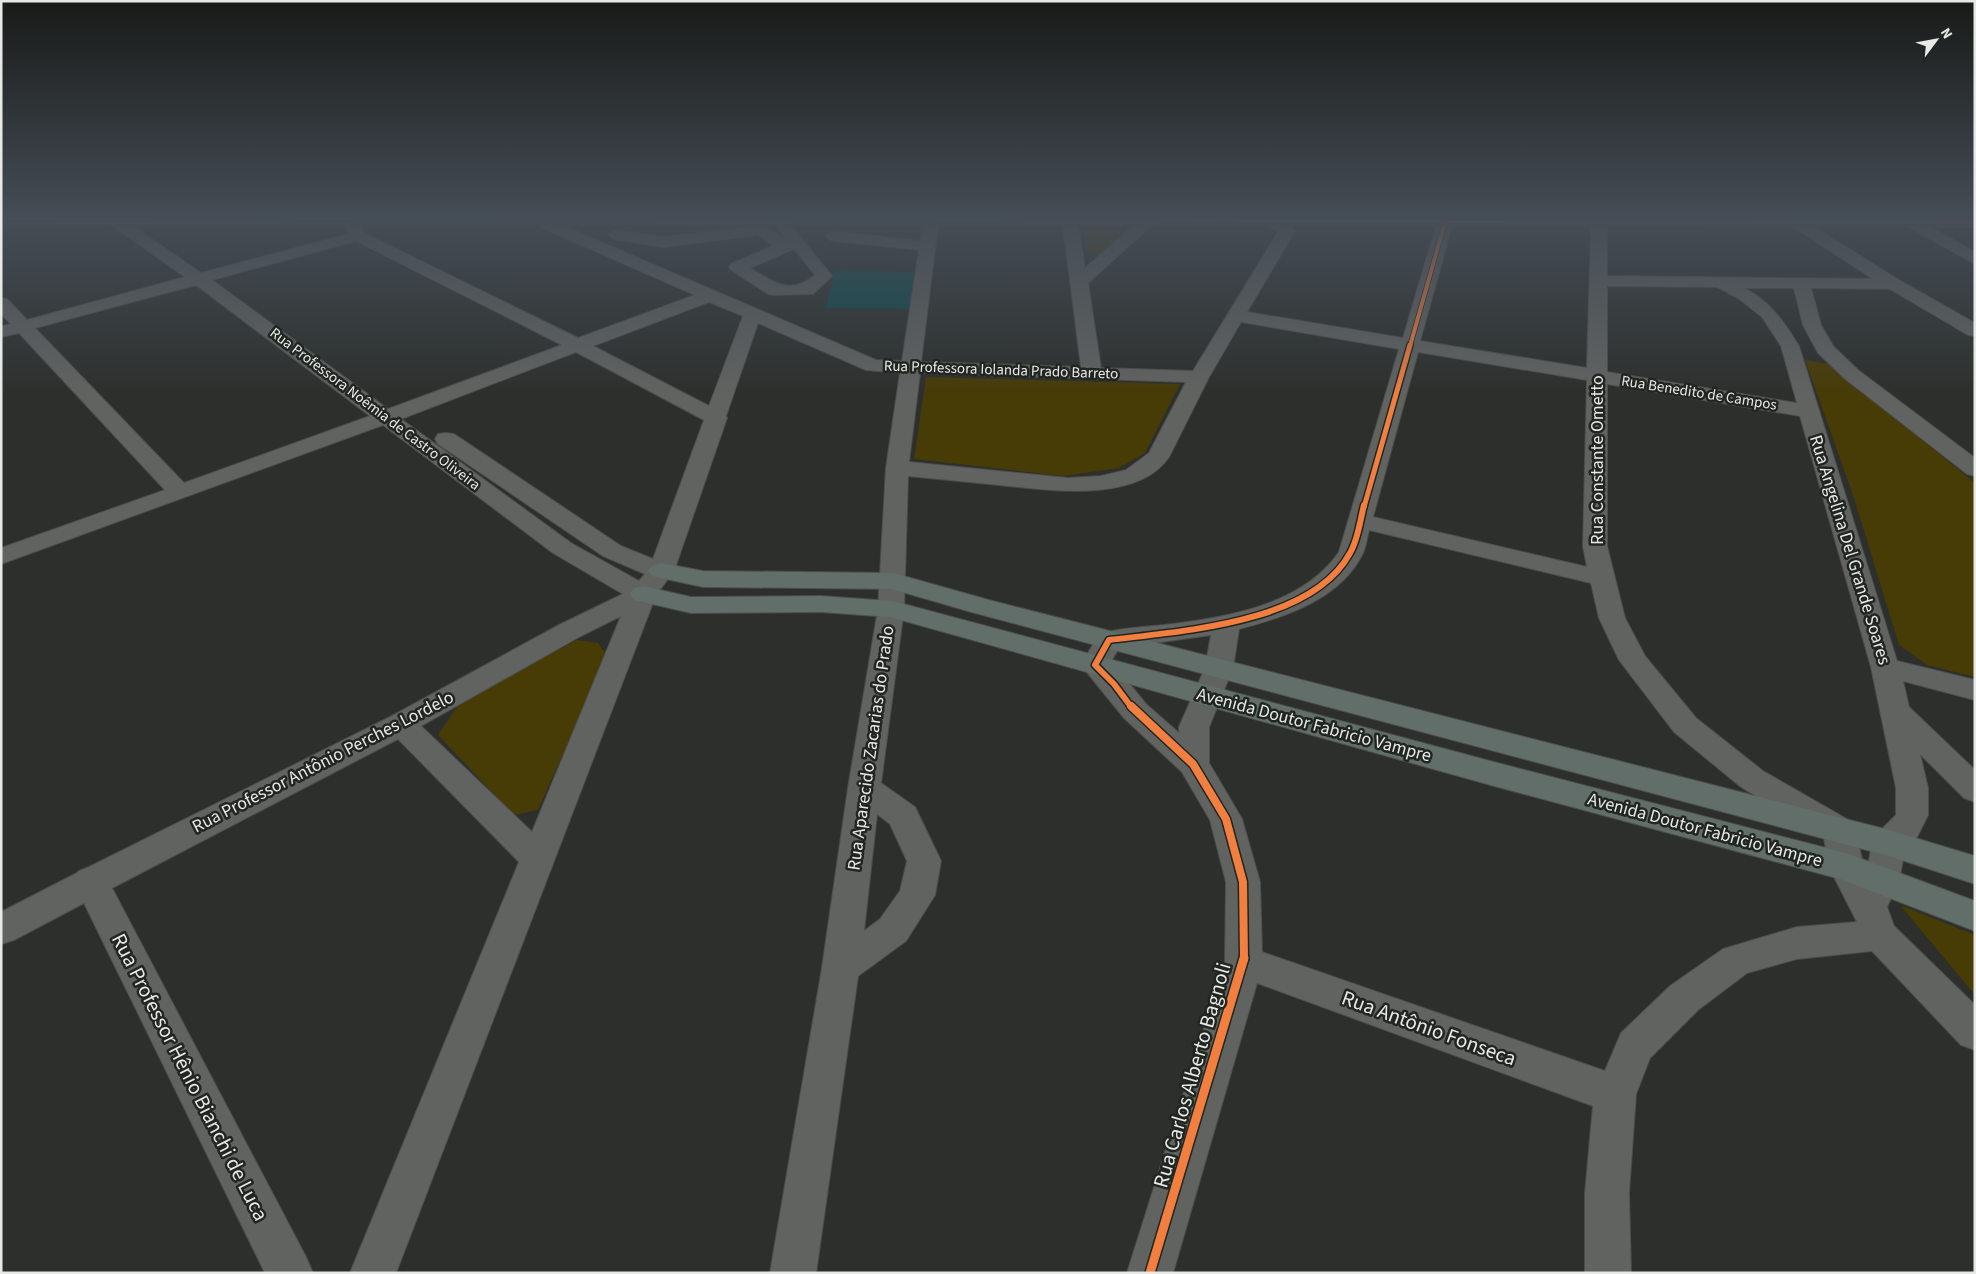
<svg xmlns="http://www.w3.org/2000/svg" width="1976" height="1274" font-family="'Source Sans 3',sans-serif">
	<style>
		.green { fill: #473b06 }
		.water { fill: #09484c }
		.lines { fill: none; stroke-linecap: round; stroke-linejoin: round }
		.minor-casing { stroke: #4b4d4b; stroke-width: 2 }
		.major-casing { stroke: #4b4d4b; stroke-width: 2 }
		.minor { fill: #616361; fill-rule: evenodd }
		.major { fill: #626e6a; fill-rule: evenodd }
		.cycleway-far4-casing { stroke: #212621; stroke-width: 5.5 }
		.cycleway-far3-casing { stroke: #212621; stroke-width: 8 }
		.cycleway-far2-casing { stroke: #212621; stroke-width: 9 }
		.cycleway-far1-casing { stroke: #212621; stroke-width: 11 }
		.cycleway-casing { stroke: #212621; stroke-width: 12 }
		.cycleway-far4 { stroke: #f27e40; stroke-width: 4 }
		.cycleway-far3 { stroke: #f27e40; stroke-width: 5 }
		.cycleway-far2 { stroke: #f27e40; stroke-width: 6 }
		.cycleway-far1 { stroke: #f27e40; stroke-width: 8 }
		.cycleway { stroke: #f27e40; stroke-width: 9 }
		.labels { text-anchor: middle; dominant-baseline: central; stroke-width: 5; stroke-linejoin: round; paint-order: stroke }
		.far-street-label { font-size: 15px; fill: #e6e9e6; stroke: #212621 }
		.street-label { font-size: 18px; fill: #e6e9e6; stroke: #212621 }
		.near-street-label { font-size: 21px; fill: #e6e9e6; stroke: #212621 }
	</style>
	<rect width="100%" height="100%" fill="#2c2f2c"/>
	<path class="green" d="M1117 224 1127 231 1100 254 1088 253 1083 229 1092 225Z
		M1805 360 1828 364 1975 483V677L1927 665 1899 645 1853 495Z
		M926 377 1180 384 1145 453 1119 468 1063 476 914 459Z
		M577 640 598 643 607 655 538 810 514 815 438 735 463 698Z
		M1900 905 1975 935V995Z"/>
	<path class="water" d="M834 270 921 272 916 309 826 308Z"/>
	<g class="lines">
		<defs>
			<path id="minor" d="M1 218H1975V227L1928 226 1975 252V264L1906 226H1813L1899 280 1975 323V336L1968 335 1890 289 1811 288 1821 325 1833 346 1858 370 1975 458V476L1967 474 1844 378 1818 353 1803 325 1794 288H1744C1770 301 1784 322 1799 346L1897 661 1975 680V700L1903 681 1909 707 1975 770V802L1964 798 1920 754 1928 788V815L1917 837 1905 849 1899 881 1887 907 1894 926 1975 1005V1050L1961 1045 1872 951 1797 959 1747 973 1698 1010 1650 1058 1636 1094 1629 1193 1631 1273H1585V1193L1593 1106 1257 983 1173 1273H1127L1225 962 1226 882 1210 820 1182 772 1124 718 1081 665 1099 634C1120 628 1142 627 1164 625 1224 618 1302 606 1339 552L1399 349 1241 322 1209 377 1169 457C1137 504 1048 490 999 485 969 482 938 479 908 476L904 609 881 783 915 807 941 861 935 895 906 941 858 976 816 1273H770L822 968 848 788 878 609 886 468 900 373 866 370 758 323 726 416 727 418 674 571 656 595 396 1273H350L519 862 398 739 112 888 306 1257 313 1273H265L84 903 14 940 1 944V912L77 873 79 871 89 867 390 717 559 625 623 594 553 553 383 425 1 564V548L165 490 19 333 1 337V326L11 324 1 314V298L7 299 27 320 185 277 110 224H1ZM130 224H344L348 234 201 273ZM360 224H538L540 227 695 295 578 338 364 233ZM559 224 775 225 787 240 766 227 761 225 664 237 617 230 612 232 609 235 612 238 617 240 664 247 758 235 773 246 731 264 729 267 731 270 768 294 774 295 813 294 832 276 791 225H923L920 241 834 231 828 233 826 236 828 239 834 241 919 250 902 361 876 360ZM938 225H1063L1081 367 921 362ZM1078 225H1134L1085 268ZM1152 225H1267L1278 232 1193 371 1101 368 1088 283ZM1289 225 1436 226 1403 338 1247 312 1295 231ZM1452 226H1591L1587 368 1420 341ZM1607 226H1792L1873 279 1607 276ZM356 241 562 345 388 409 212 280ZM794 249 815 275C789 296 774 282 750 268ZM196 285 370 416 184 483 35 328ZM1607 286 1717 287 1738 298 1762 317 1781 346 1797 403 1607 372ZM709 302 743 316 709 406 593 346ZM576 352 704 420 653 559 621 546 454 434 446 433 438 434 435 439 438 444 603 556 645 574 639 581 571 543 401 419ZM1418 352 1587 380 1583 546 1587 567 1373 517ZM920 373 1186 382 1149 453 1126 470 1101 476 1068 478 909 462ZM1607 384 1800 416 1871 667 1896 788V815L1877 834 1872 843 1867 871C1858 856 1860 837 1852 822L1763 771 1696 718 1645 656 1625 618 1607 546ZM1369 530 1591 583 1599 618 1619 660 1674 732 1741 787 1824 838 1829 867 1857 922 1797 927 1723 949 1670 986 1621 1033 1605 1071 1262 952 1260 882 1242 819 1209 763V727L1233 668 1239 629C1285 617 1341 599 1363 553 1366 546 1367 538 1369 530ZM621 616 532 832 421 726 579 637ZM1211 635 1205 668 1179 727V733L1146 704 1124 677 1110 663 1119 648ZM877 814 890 824 907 861 900 891 880 919 864 931Z"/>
			<path id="major" d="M661 563 703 571 893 573 989 600 1889 830 1975 856V884L1889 856 971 612 892 589 703 587 652 576 648 571 652 566Z
				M643 586 691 597 821 596 891 601 900 603 1494 762 1846 853 1975 901V931L1840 879 1494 786 890 617 821 612 691 613 634 600 630 594 634 588Z"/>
		</defs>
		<use href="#minor" class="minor-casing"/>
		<use href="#major" class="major-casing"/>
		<use href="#minor" class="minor"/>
		<use href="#major" class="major"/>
		<defs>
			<path id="cycleway-far4" d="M1 219 1975 222
				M1410 346 1445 222"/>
			<path id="cycleway-far3" d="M1364 507 1410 345"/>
			<path id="cycleway-far2" d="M1132 708 1114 684 1095 665 1109 640C1180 631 1312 624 1350 553 1358 540 1360 521 1364 505"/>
			<path id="cycleway-far1" d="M1131 706 1193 764 1226 819 1243 882 1244 959"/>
			<path id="cycleway" d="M1150 1273 1244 958"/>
		</defs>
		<use href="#cycleway-far4" class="cycleway-far4-casing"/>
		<use href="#cycleway-far3" class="cycleway-far3-casing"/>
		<use href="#cycleway-far2" class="cycleway-far2-casing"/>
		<use href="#cycleway-far1" class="cycleway-far1-casing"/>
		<use href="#cycleway" class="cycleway-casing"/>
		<use href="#cycleway-far4" class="cycleway-far4"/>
		<use href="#cycleway-far3" class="cycleway-far3"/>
		<use href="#cycleway-far2" class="cycleway-far2"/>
		<use href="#cycleway-far1" class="cycleway-far1"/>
		<use href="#cycleway" class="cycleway"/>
	</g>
	<linearGradient id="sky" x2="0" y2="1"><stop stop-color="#181a18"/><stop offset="0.55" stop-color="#454d56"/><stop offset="1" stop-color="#454d56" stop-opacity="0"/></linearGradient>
	<rect width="1976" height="396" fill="url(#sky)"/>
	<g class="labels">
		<g class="far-street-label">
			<text transform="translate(1001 370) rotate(2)">Rua Professora Iolanda Prado Barreto</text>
			<text transform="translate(1699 393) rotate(9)">Rua Benedito de Campos</text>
			<text transform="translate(375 409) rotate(37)">Rua Professora Noêmia de Castro Oliveira</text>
		</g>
		<g class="street-label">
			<text transform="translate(1597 460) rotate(-90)">Rua Constante Ometto</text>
			<text transform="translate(1850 550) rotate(73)">Rua Angelina Del Grande Soares</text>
			<text transform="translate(1314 725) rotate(15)">Avenida Doutor Fabricio Vampre</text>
			<text transform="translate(871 748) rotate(-82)">Rua Aparecido Zacarias do Prado</text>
			<text transform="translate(323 762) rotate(-27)">Rua Professor Antônio Perches Lordelo</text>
			<text transform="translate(1705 830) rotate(15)">Avenida Doutor Fabricio Vampre</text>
		</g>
		<g class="near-street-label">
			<text transform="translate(1429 1028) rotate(20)">Rua Antônio Fonseca</text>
			<text transform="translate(1192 1075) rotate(-74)">Rua Carlos Alberto Bagnoli</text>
			<text transform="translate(190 1077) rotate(63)">Rua Professor Hênio Bianchi de Luca</text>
		</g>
	</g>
	<rect width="1976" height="1274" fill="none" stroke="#e6e9e6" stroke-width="5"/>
	<g transform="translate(1936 40) rotate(58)" stroke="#212621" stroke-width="4" paint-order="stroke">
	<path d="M0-4L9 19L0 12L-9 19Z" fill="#e6e9e6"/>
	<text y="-8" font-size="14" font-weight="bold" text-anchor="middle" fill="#e6e9e6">N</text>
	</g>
</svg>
